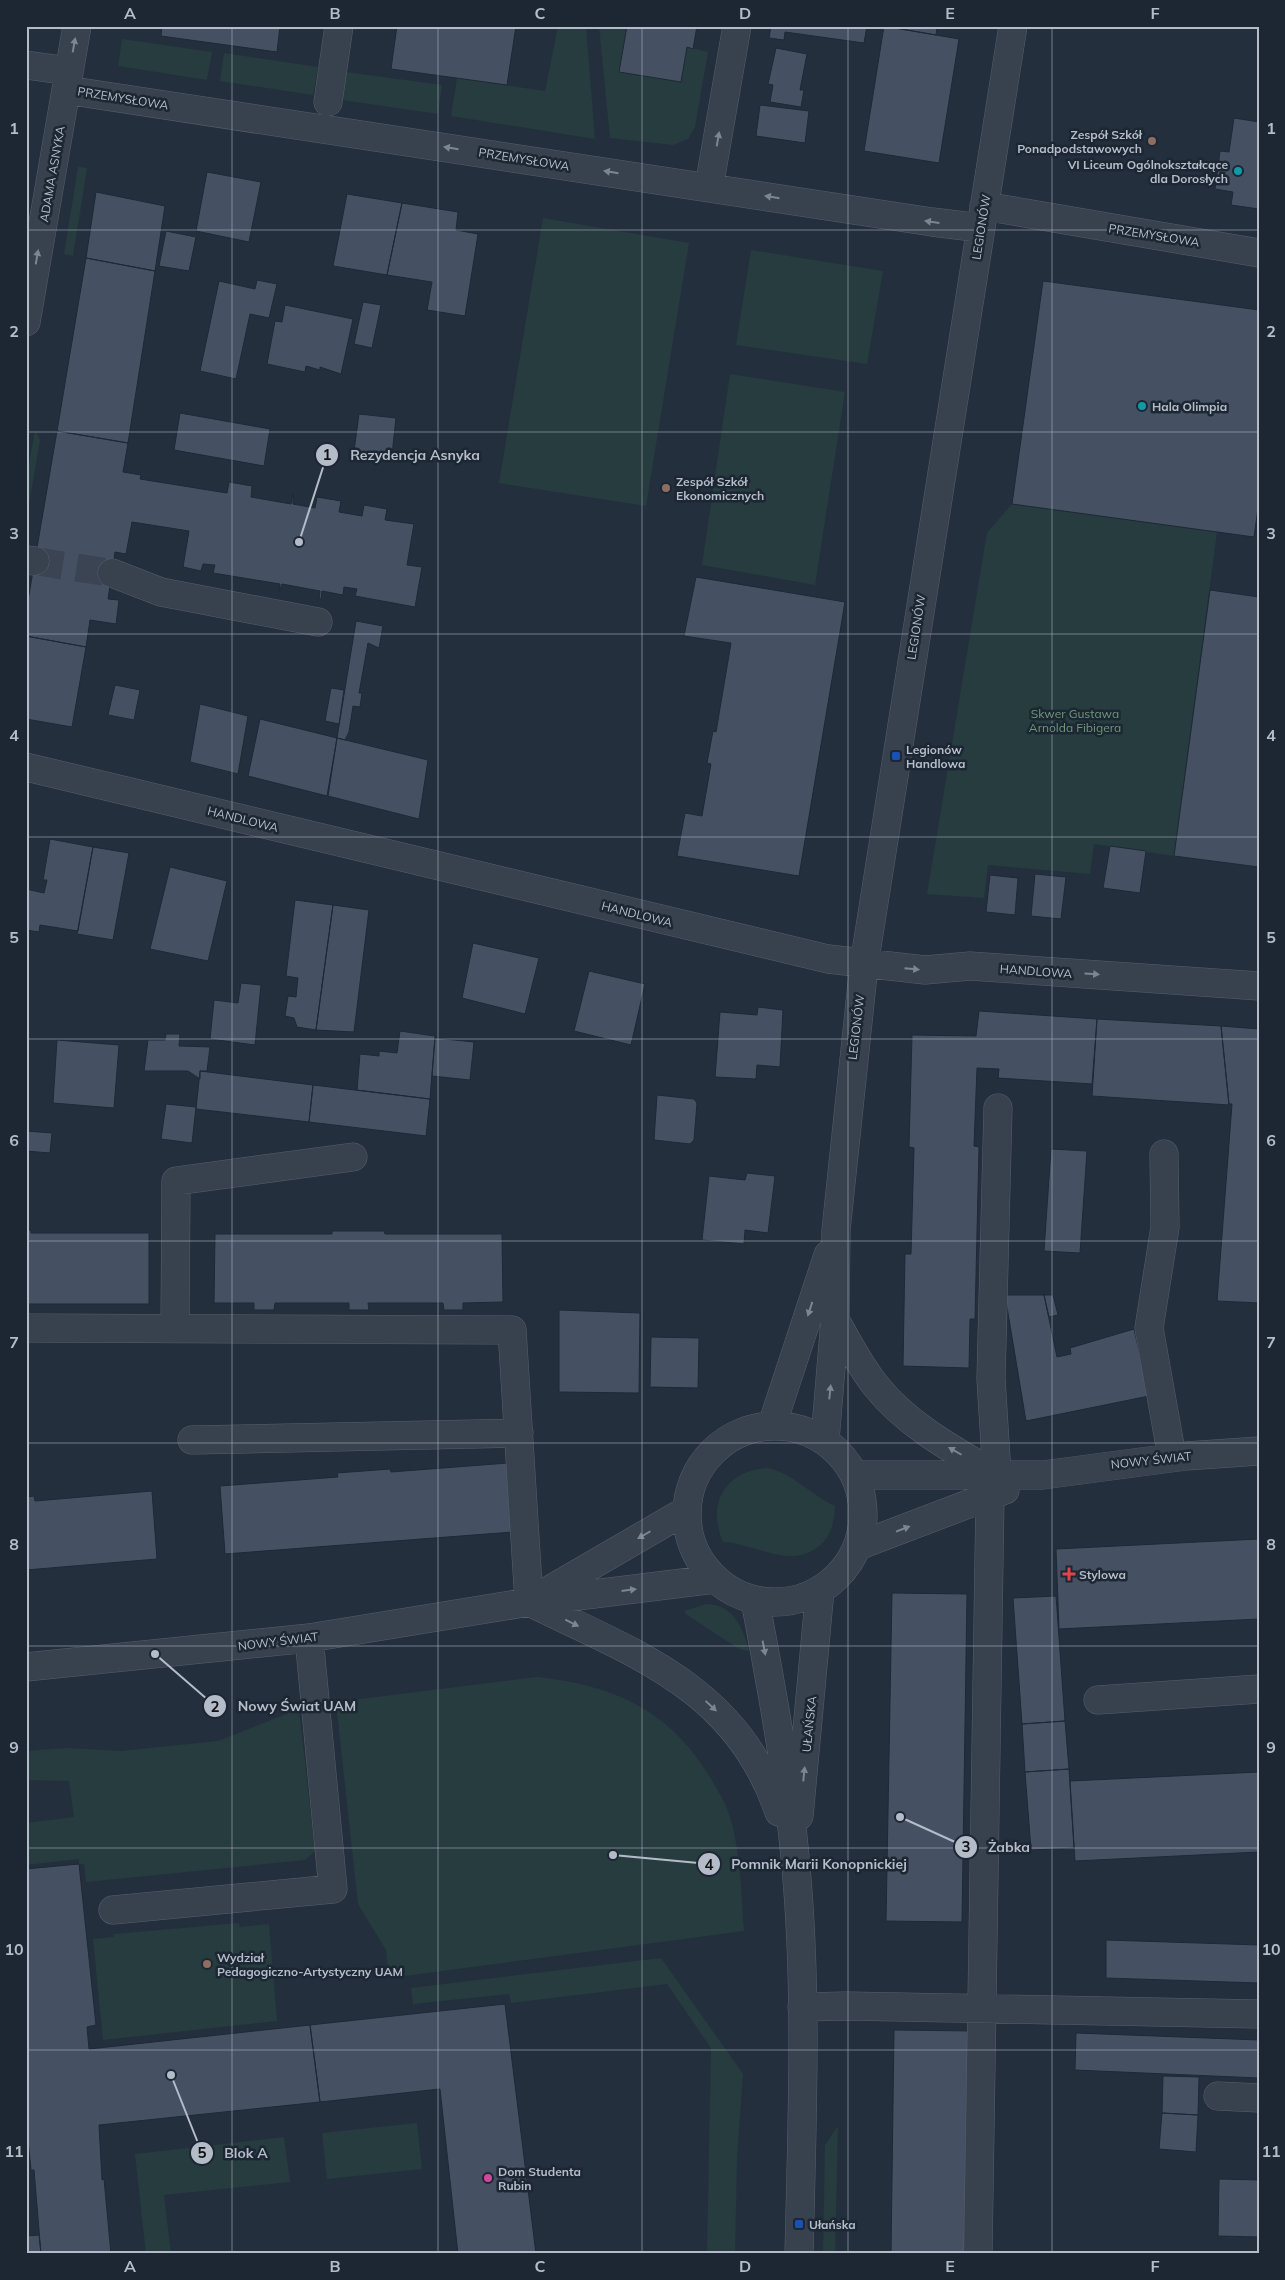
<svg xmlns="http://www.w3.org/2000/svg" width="1285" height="2280" font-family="Mulish,sans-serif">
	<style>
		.green { fill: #263c3f }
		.building { fill: #455162; stroke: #1f2835 }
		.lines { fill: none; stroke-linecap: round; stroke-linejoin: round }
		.minor-tunnel { stroke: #3a4453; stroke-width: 28; stroke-dasharray: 28 14; stroke-linecap: butt }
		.minor-casing { stroke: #565f6c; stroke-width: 29 }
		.minor { stroke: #38414e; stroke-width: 28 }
		.oneway { fill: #7c8592 }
		.grid { fill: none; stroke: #b4bcc9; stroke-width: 1; stroke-opacity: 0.55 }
		.education-dot { fill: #8d6e63; stroke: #1d2633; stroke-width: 2 }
		.culture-dot { fill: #0f9aa8; stroke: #1d2633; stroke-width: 2 }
		.transit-dot { fill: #1a4fb4; stroke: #1d2633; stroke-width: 2 }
		.health-dot { fill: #e0444e; stroke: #1d2633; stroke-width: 2 }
		.hotel-dot { fill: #d1479c; stroke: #1d2633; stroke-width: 2 }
		.labels { text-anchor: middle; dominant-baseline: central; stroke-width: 5; stroke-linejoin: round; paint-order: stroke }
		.street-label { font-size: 12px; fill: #b4bcc9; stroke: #1d2633 }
		.poi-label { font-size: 12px; font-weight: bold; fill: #b4bcc9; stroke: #1d2633; text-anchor: start }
		.park-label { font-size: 12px; fill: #6b9a76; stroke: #1d2633 }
		.leader { fill: none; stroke: #b4bcc9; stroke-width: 2 }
		.callout-dot { fill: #b4bcc9; stroke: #1d2633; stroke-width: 2 }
		.mark-label { font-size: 15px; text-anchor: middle; font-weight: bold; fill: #111 }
		.callout-label { font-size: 14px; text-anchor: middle; font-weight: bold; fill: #b4bcc9; stroke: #1d2633; stroke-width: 5; stroke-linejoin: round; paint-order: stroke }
		.neatline { fill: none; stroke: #b4bcc9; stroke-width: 2 }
		.grid-label { font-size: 16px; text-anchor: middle; font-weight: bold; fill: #b4bcc9 }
	</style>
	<rect width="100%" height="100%" fill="#242f3e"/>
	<path class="green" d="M558 26H586L595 139 451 116 457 78 545 91Z
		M599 26H627L620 72 680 82 687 47 708 52 695 127 688 139 673 145 610 138Z
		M122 39 212 52 207 80 118 66Z
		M224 53 318 67 313 95 220 81Z
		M346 72 442 85 438 114 342 100Z
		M78 167 87 168 73 256 64 254Z
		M543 218 689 243 646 506 499 483Z
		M751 250 883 271 867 364 736 345Z
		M730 374 845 392 815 585 702 565Z
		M35 430 40 440 26 522V482Z
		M1012 504 1217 532 1174 856 1094 844 1090 874 988 865 984 898 927 894 987 533Z
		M768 1468C794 1474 811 1495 835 1506 834 1523 831 1539 815 1549 786 1568 754 1543 723 1542 706 1503 726 1470 768 1468Z
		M706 1604C733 1604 743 1628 749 1651L739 1649 687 1615 684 1611Z
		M537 1677C611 1685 667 1708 708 1774 716 1787 724 1800 729 1814 741 1851 741 1893 744 1931L389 1978 386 1950 358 1904 336 1702Z
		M299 1709 315 1851 305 1860 86 1882 84 1864H79V1859L26 1865V1823L74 1817 69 1781 26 1780V1751L66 1748 121 1751 218 1741Z
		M239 1923 240 1927 269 1924 277 2021 103 2040 93 1939 114 1937V1934Z
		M661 1958 743 2074 737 2158 735 2254H707L711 2048 667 1984 511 2003 509 1994 413 2004 411 1988Z
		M417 2123 422 2169 327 2179 322 2133Z
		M838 2126 835 2254H823L825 2145Z
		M284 2137 290 2182 164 2195 171 2254H146L135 2154Z"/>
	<path class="building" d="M162 26H280L277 52 161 36Z
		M397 26H516L507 85 391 69Z
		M627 26H697L693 49 687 47 681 82 619 72Z
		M771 26H867L864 43 785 32 784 40 769 38Z
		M883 26H937L936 35Z
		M884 26 959 39 939 163 864 151Z
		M776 48 807 54 800 90H804L801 107 770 102 773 85 768 84Z
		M760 105 809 111 805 143 756 136Z
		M1234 118 1259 122V209L1231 205 1233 192 1215 189 1220 151 1229 152Z
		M207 172 261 182 249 242 196 231Z
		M96 192 165 206 155 271 86 258Z
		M347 194 402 203 387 275 333 266Z
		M402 203 458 212 456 230 478 234 465 316 427 310 432 282 387 275Z
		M166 231 196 237 189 271 159 266Z
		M86 258 155 271 128 443 57 431Z
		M257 280 277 284 269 318 250 314 236 379 200 371 219 281 255 289Z
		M1043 281 1259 310V501L1254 537 1012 504Z
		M363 302 381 305 372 348 354 344Z
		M285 305 353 319 341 374 320 367V370L306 366 305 372 267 364 275 321 282 322Z
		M180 413 270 429 264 466 174 450Z
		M359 414 396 418 392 455 354 451Z
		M57 431 128 443 123 472 141 475 140 479 227 493 229 482 252 486 251 497 291 504 293 494V504L315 508 317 497 341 501 339 512 362 516 364 505 387 509 385 520 414 524 407 565 422 567 415 607 355 596 357 589 344 587 343 595 322 591 321 599H319L320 591 282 584 279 592 280 584 213 573 215 565 203 564 201 571 183 567 189 531 132 522 126 554 115 552 108 599 119 600 116 624 90 620 86 647 26 636V612Z
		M696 577 845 602 799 876 677 856 685 813 702 816 711 764 707 763 713 731 716 732 731 643 684 636Z
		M1210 590 1259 597V867L1174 856Z
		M356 621 383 626 379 648 368 643 359 693H362L360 707 353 706 349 732 345 740 337 738Z
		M26 636 86 647 72 727 26 719Z
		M115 685 140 690 134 720 108 715Z
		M331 688 344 690 339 724 325 721Z
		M200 704 248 716 238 774 190 762Z
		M260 719 337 738 327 796 248 776Z
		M337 738 428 760 419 819 328 796Z
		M50 839 93 847 78 931 40 925 39 932 26 930V889L44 893 47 880H43Z
		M1110 846 1146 851 1140 893 1103 888Z
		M93 847 129 853 113 940 77 934Z
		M170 867 227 881 208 961 150 949Z
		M1035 874 1066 877 1061 919 1031 916Z
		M990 875 1018 878 1015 915 986 912Z
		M295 900 333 905 316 1030 297 1027 294 1018 285 1016 288 996 296 997 298 978 286 976Z
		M333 905 369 910 354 1032 316 1030Z
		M473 943 539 958 525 1014 462 998Z
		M589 971 645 984 631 1045 574 1031Z
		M241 983 261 985 255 1045 210 1039 214 1000 238 1003Z
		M758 1007 783 1010 780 1067 757 1065 756 1079 715 1077 720 1012 757 1015Z
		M979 1011 1097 1019 1092 1084 998 1078 999 1069 977 1068 974 1146 979 1147 975 1319H970L969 1368 903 1366 905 1254H911L914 1148 909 1147 912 1035 976 1036Z
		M1097 1019 1221 1026 1229 1105 1092 1096Z
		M1221 1026 1259 1029V1303L1217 1301 1232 1104H1229Z
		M400 1031 435 1036 430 1099 357 1090 360 1054 379 1056V1051L397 1053Z
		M166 1034H180L179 1046 210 1047 207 1071H200V1079L188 1071H144L148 1040H165Z
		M435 1038 474 1042 470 1080 432 1076Z
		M57 1040 119 1045 114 1108 53 1103Z
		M200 1071 313 1085 309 1122 196 1109Z
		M313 1085 430 1099 426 1136 309 1122Z
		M657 1095 694 1099 697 1103 694 1140 690 1144 654 1140Z
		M166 1104 196 1107 192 1143 161 1139Z
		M26 1131 52 1133 50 1153 26 1151Z
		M1051 1149 1087 1151 1080 1253 1044 1251Z
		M747 1173 775 1176 768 1233 745 1230 744 1244 702 1240 709 1176 745 1180Z
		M26 1230H31V1233H149V1304H26Z
		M332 1231H384L385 1234H502L503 1302 463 1303V1310H444L443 1303H368L369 1310H349V1303H275L274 1310H254V1303H214L215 1234H332Z
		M1005 1295H1044L1057 1357 1071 1354 1070 1348 1134 1329 1149 1396 1026 1421Z
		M1044 1295H1053L1058 1315 1049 1317Z
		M559 1310 640 1313 639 1393 559 1392Z
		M651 1337 699 1338 698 1388 650 1387Z
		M508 1463 513 1532 225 1554 220 1486 338 1477 337 1473 390 1469 391 1472Z
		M152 1491 157 1559 26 1570V1497L34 1496 35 1501Z
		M1259 1539V1619L1059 1629 1056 1549Z
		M892 1593 967 1594 962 1922 886 1921Z
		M1056 1596 1065 1721 1022 1724 1013 1598Z
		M1065 1721 1069 1769 1025 1772 1022 1724Z
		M1069 1769 1074 1848 1031 1850 1025 1772Z
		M1259 1772V1852L1075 1861 1070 1781Z
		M79 1864 96 2025 87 2027 89 2049 310 2025 320 2102 99 2125 102 2180 104 2179 111 2254H41L34 2170H31L26 2121V1869Z
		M1106 1940 1259 1945V1983L1106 1978Z
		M505 2004 536 2254H458L440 2089 320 2102 310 2025Z
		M894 2030 972 2031 968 2254H891Z
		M1076 2033 1259 2040V2078L1075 2070Z
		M1163 2076 1199 2077 1198 2115 1162 2113Z
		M1162 2113 1198 2115 1196 2152 1159 2149Z
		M1219 2179 1259 2180V2237L1218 2236Z
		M39 2235 41 2254H26V2236Z"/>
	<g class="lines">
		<path class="minor-tunnel" d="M35 561 112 573"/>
		<defs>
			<path id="minor" d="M26 65 69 71
				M66 90 932 222 981 228
				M328 102 339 26
				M709 187 737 26
				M984 206 1259 253
				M26 322 77 26
				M26 560 35 561
				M112 573 161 592 318 622
				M26 767 828 959 925 970 970 966 1259 986
				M1164 1154 1165 1227 1149 1328 1172 1457
				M835 1320C848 1342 860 1366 876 1386 907 1425 953 1450 996 1475
				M26 1328 512 1330 529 1602
				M175 1328 176 1181 353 1157
				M772 1425 828 1255
				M687 1514a88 88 0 1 1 176 0a88 88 0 1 1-176 0Z
				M192 1440 519 1433
				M825 1440 835 1320 836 1230 864 965 1013 26
				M855 1475H1043L1186 1456 1259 1451
				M858 1546 1005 1490
				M539 1596 687 1510
				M755 1600C771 1685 787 1771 795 1857 808 1989 802 2122 799 2254
				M529 1602C636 1654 737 1688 779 1812
				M26 1667 309 1638 529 1602 715 1579
				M1098 1700 1259 1689
				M799 1816 820 1590
				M113 1910 333 1889 309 1638
				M802 2007 847 2006 1259 2014
				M1218 2096 1259 2098
				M978 2254 990 1496 997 1475 991 1379 998 1108"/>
		</defs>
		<use href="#minor" class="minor-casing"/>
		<use href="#minor" class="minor"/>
	</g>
	<defs><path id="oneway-solid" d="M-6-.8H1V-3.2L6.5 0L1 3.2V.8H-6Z" transform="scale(1.25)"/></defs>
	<g class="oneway">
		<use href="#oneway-solid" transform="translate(74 45) rotate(-80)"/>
		<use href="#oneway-solid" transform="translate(718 139) rotate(-80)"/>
		<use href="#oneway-solid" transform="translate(451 148) rotate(-171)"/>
		<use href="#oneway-solid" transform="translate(611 172) rotate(-171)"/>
		<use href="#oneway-solid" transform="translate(772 197) rotate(-171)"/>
		<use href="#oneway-solid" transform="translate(932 222) rotate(-172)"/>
		<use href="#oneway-solid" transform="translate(37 257) rotate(-80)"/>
		<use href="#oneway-solid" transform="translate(912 969) rotate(5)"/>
		<use href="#oneway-solid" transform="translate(1092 974) rotate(4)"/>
		<use href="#oneway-solid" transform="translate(810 1309) rotate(108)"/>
		<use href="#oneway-solid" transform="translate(830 1392) rotate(-84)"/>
		<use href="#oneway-solid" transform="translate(955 1451) rotate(-150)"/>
		<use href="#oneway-solid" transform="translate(903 1529) rotate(-21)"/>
		<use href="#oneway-solid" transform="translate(644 1535) rotate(150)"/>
		<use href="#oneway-solid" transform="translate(629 1590) rotate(-7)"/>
		<use href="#oneway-solid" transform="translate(572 1623) rotate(26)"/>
		<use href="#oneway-solid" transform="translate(764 1648) rotate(79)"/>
		<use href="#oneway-solid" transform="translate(711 1706) rotate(43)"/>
		<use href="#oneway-solid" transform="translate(804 1774) rotate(-84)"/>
	</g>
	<path class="grid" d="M232 26V2254M438 26V2254M642 26V2254M848 26V2254M1052 26V2254M26 230H1259M26 432H1259M26 634H1259M26 837H1259M26 1039H1259M26 1241H1259M26 1443H1259M26 1646H1259M26 1848H1259M26 2050H1259"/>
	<g class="education-dot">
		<circle cx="1152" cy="141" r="5"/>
		<circle cx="666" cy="488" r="5"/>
		<circle cx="207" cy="1964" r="5"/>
	</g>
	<g class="culture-dot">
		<circle cx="1238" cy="171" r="5"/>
		<circle cx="1142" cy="406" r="5"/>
	</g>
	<g class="transit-dot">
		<rect x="891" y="751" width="10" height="10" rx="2.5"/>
		<rect x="794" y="2219" width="10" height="10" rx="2.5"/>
	</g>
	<path class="health-dot" d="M1066.5 1566.5h5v5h5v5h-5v5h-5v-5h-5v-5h5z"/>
	<circle class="hotel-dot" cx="488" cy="2178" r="5"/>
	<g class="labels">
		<g class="street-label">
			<text transform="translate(123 98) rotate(9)">PRZEMYSŁOWA</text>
			<text transform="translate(524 159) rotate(9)">PRZEMYSŁOWA</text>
			<text transform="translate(52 174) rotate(-80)">ADAMA ASNYKA</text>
			<text transform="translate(981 227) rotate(-81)">LEGIONÓW</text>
			<text transform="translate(1154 235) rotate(9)">PRZEMYSŁOWA</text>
			<text transform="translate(916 627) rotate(-81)">LEGIONÓW</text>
			<text transform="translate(243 819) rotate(14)">HANDLOWA</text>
			<text transform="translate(637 914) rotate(14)">HANDLOWA</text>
			<text transform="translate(1036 971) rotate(4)">HANDLOWA</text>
			<text transform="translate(856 1027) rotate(-83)">LEGIONÓW</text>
			<text transform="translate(1151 1460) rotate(-6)">NOWY ŚWIAT</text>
			<text transform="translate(278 1641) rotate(-7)">NOWY ŚWIAT</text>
			<text transform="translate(809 1724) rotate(-84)">UŁAŃSKA</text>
		</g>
		<g class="poi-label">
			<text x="1142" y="134" text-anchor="end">Zespół Szkół<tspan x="1142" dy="14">Ponadpodstawowych</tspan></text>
			<text x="1228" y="164" text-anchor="end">VI Liceum Ogólnokształcące<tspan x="1228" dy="14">dla Dorosłych</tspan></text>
			<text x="1152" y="406">Hala Olimpia</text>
			<text x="676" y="481">Zespół Szkół<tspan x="676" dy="14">Ekonomicznych</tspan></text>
			<text x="906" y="749">Legionów<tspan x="906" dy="14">Handlowa</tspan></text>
			<text x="1079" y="1574">Stylowa</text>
			<text x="217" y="1957">Wydział<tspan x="217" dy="14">Pedagogiczno-Artystyczny UAM</tspan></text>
			<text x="498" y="2171">Dom Studenta<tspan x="498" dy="14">Rubin</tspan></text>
			<text x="809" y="2224">Ułańska</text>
		</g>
		<g class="park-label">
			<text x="1075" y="713">Skwer Gustawa<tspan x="1075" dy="14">Arnolda Fibigera</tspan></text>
		</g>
	</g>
	<path class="leader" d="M299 542L327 455M155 1654L215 1706M900 1817L966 1847M613 1855L709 1864M171 2075L202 2153"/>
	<g class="callout-dot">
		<circle cx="299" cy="542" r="5"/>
		<circle cx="155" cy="1654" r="5"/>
		<circle cx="900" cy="1817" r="5"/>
		<circle cx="613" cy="1855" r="5"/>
		<circle cx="171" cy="2075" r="5"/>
		<circle cx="327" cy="455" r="12"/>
		<circle cx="215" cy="1706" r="12"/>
		<circle cx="966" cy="1847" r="12"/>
		<circle cx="709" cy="1864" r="12"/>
		<circle cx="202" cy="2153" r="12"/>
	</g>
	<g class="mark-label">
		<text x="327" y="460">1</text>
		<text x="215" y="1712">2</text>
		<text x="966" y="1852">3</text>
		<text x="709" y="1870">4</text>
		<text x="202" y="2158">5</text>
	</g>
	<g class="callout-label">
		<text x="415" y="460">Rezydencja Asnyka</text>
		<text x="297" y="1711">Nowy Świat UAM</text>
		<text x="1009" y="1852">Żabka</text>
		<text x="819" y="1869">Pomnik Marii Konopnickiej</text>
		<text x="246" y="2158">Blok A</text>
	</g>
	<rect width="1285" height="2280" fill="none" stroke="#1d2633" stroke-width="55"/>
	<rect x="28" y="28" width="1230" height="2224" class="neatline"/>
	<g class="grid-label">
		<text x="130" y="19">A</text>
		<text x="335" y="19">B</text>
		<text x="540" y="19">C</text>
		<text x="745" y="19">D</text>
		<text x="950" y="19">E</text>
		<text x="1155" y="19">F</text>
		<text x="14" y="134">1</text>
		<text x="1271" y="134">1</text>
		<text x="14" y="337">2</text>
		<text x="1271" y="337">2</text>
		<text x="14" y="539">3</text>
		<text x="1271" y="539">3</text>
		<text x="14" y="741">4</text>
		<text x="1271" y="741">4</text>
		<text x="14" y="943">5</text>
		<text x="1271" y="943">5</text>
		<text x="14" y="1146">6</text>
		<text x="1271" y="1146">6</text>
		<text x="14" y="1348">7</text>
		<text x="1271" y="1348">7</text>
		<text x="14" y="1550">8</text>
		<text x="1271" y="1550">8</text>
		<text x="14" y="1753">9</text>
		<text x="1271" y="1753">9</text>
		<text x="14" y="1955">10</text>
		<text x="1271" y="1955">10</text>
		<text x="14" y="2157">11</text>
		<text x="1271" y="2157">11</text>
		<text x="130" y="2272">A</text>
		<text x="335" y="2272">B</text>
		<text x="540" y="2272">C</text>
		<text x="745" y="2272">D</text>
		<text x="950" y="2272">E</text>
		<text x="1155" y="2272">F</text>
	</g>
</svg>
